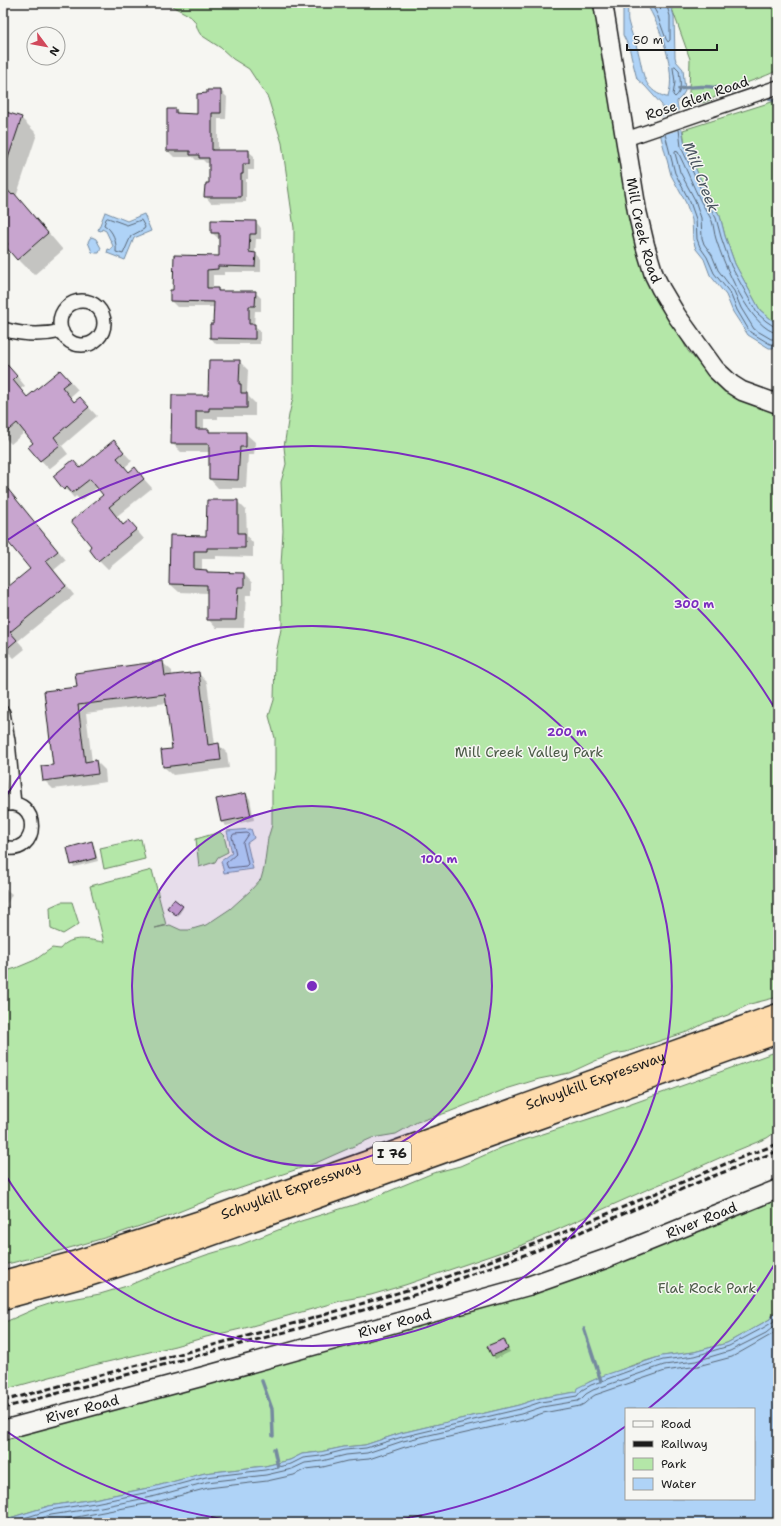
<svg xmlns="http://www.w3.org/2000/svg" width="781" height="1526" font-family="'Shantell Sans',sans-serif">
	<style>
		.green { fill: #b4e7a8; stroke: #688262 }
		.water { fill: #afd3f7; stroke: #748a9f; fill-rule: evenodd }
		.pier { fill: #f6f6f2 }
		.shadow { fill: #0003 }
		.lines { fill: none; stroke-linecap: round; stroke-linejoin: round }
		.shore { stroke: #576574; stroke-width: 1 }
		.stream { stroke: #748a9f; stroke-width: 3.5 }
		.building { fill: #c8a5cf; stroke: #1c1c1c }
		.street-casing { stroke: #1c1c1c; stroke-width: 16 }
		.secondary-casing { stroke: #1c1c1c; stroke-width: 21 }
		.highway-casing { stroke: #1c1c1c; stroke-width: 25 }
		.street { stroke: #f6f6f2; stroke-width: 13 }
		.secondary { stroke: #f6f6f2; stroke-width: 18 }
		.highway { stroke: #fedbac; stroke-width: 22 }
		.rail { stroke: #1c1c1c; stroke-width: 3; stroke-dasharray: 6 3; stroke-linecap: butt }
		.ring { fill: none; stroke: #7b2cbf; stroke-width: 2 }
		.labels { text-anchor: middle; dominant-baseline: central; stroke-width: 3; stroke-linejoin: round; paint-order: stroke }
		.shield { fill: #f6f6f2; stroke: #5d5d5c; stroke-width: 1 }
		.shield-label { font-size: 13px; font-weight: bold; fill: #1c1c1c }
		.street-label { font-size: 14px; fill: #1c1c1c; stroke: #f6f6f2 }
		.park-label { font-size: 14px; fill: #4a5946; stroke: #f6f6f2 }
		.water-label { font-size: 15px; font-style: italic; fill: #48535e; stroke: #f6f6f2 }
		.centre { fill: #7b2cbf; stroke: #f6f6f2; stroke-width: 2 }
		.ring-label { font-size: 12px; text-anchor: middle; font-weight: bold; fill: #7b2cbf; stroke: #f6f6f2; stroke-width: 3; stroke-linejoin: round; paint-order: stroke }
	</style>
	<rect width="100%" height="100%" fill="#f6f6f2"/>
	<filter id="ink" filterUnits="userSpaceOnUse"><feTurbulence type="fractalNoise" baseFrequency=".025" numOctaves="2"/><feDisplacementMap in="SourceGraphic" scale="8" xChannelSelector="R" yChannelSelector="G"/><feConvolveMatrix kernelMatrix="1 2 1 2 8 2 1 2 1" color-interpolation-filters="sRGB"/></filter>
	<g filter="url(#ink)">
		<path class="green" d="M168 3H597L659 303 674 325 688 351 712 379 778 411V997L750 1004 728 1015 705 1023 690 1031 626 1052 613 1054 595 1061 569 1073 539 1079 506 1089 449 1112 417 1122 396 1134 372 1138 316 1163 223 1194 166 1217 111 1236 52 1253 3 1265V972L16 968 35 960 52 948 60 949C71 934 89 940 104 942L90 886 152 870 166 925 155 928 170 925 181 930H189L206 925 230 909 250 891 261 879 264 868 268 838 272 825V791L275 771V738L269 716 274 700 275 659 282 624 281 565 283 531 281 482 286 464 284 447 289 415 293 398 294 228 282 143 268 98 249 69 233 59 221 48 201 35C197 31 197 24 194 20 187 12 176 10 168 3Z
			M670 3H778V70C763 78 747 82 732 88 716 94 710 105 692 103L689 99V93L690 59Z
			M778 100V325L760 310 735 264 725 236 720 216 709 198 685 145 683 130Z
			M220 832 224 836 228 852 218 857 215 862 199 867 196 839Z
			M141 839 145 859 104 869 100 848Z
			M61 902H72L79 924 63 934 51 929 50 907Z
			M778 1051 777 1131 767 1138 726 1155 677 1177 646 1190 552 1232 525 1244 405 1285 371 1295 344 1300 245 1328 206 1337 175 1346 90 1366 3 1390V1323L37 1308 55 1302 100 1294 130 1285 157 1273 206 1255 240 1245 301 1221 363 1202 433 1173 460 1166 503 1147 601 1115Z
			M778 1199V1307L770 1319 727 1343 694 1352 662 1356 636 1364 589 1382 577 1392 540 1398 519 1405 401 1433 365 1445 344 1447 320 1452 302 1454 290 1460 265 1466 205 1473 153 1487 94 1499 49 1506 3 1520V1436L109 1408Z"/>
		<path class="water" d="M623 3H626C629 9 627 15 628 21 630 30 634 39 637 48 644 69 640 89 666 97H668C677 70 660 26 646 3H670L674 16 675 57 676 61 683 69 685 91 682 96 677 101V103L685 145 709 198 720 216 725 236 735 264 760 310 778 325V348H769L748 335 733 312 726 295 710 275 704 259 696 249 693 240 692 220 686 203 671 175 661 137 662 105 645 86 637 79 629 47 623 35Z
			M105 212 127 221 144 214 151 231 134 238 125 260 107 253 108 249 111 250 113 246 106 231 102 229 101 231 98 230Z
			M92 237 96 239 101 248 99 253H96L92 252 88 242 90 238Z
			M251 829 254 838 247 843 253 869 224 873 221 861 232 853 227 831Z
			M778 1307V1523H3V1520L49 1506 94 1499 153 1487 205 1473 265 1466 290 1460 302 1454 320 1452 344 1447 365 1445 401 1433 519 1405 540 1398 576 1392 577 1388 602 1376 662 1356 694 1352 727 1343 770 1319ZM626 1409H754V1499H626Z"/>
		<path class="pier" d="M680 110 685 128 659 136 660 117Z"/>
		<path class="shadow" d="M221 91 227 97 226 119H218V151H248L254 156V170H248V179H246V202L211 203 206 197 210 184V163H206L203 160H196L193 157H174L168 151 176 110 180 114 198 115Z
			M3 112 21 118 37 134 16 197 29 210 63 250 34 275 18 259 9 244 3 237Z
			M256 222 261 228V239H256L255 253 261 260V272H224V275H213V289H218L221 292H255L261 298V311H255L254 325 260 331V344H216L211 338 214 325 215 307H177L171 301V291H174L220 257V238H218L212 233Z
			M239 361 248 370 247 392 249 397 255 403V416H218V419H204V430H209L211 433 246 434 255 442 254 455H248L246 488H218L210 479V452H181L172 443 173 396H209Z
			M3 370 16 375 25 386 20 389 28 398 69 380 78 390 70 397 75 402 80 398 97 416 62 446 68 454 49 469 30 448 35 443 25 432 11 444 3 436Z
			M114 442 132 461 125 467 130 473 135 469 152 488 117 516 124 525 129 521 144 539 108 569 99 560 93 547 105 495 98 487 81 501 76 496 74 498 55 476 81 469Z
			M3 484 66 560 54 570 74 595 18 641 25 649 14 658 3 647V593L32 569 3 534Z
			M237 501 246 510 247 536 253 543V557L216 556V559H202V571H207L210 574H244L252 583V595H246L244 628H216L208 619V593L179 592 170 584 171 536 207 537Z
			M163 663 172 671V677L198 673 207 682 215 745 218 744 227 753 229 768 173 775 164 767 173 750 167 703 86 713 92 762 96 761 105 770 106 782 53 789 44 780 54 766 78 688Z
			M246 794 250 799 254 820 226 826 222 822 217 800Z
			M91 843 94 845 98 861 74 867 72 864Z
			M3 887 12 894 7 904 9 907 3 920Z
			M174 901 183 908 178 916 168 908Z
			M504 1340 510 1352 495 1359 489 1347Z"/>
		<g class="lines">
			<path class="shore" d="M651 3 657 14 666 39 668 42 670 40V16L666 3
				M675 66 679 70C680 79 683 92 675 97L673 95 675 82 673 68Z
				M679 129 681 147 706 200 716 218 721 237 731 266 757 313 766 321 775 327 778 328
				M665 134 675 173 690 202 696 219 697 239 700 247 707 257 714 273 730 293 737 310 750 332 770 344H778
				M108 218 127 225 141 220 145 227 144 229 131 236 123 254 116 252C117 242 113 230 104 225L106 219Z
				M778 333C751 331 723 262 716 239 714 233 714 227 712 221 709 214 704 208 701 202 693 186 686 168 678 152L675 151V153L680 172 695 200 701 218 702 238 704 244 712 255 718 270 734 291 741 308 754 329 771 339H778
				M234 834 247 833 249 834 243 843 248 864 246 866 228 868 226 863 236 854 232 837Z
				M8 1523 50 1510 95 1503 154 1491 206 1477 265 1470 291 1464 303 1458 321 1456 345 1450 366 1448 402 1437 520 1409 541 1402 577 1396 582 1390 591 1385 637 1368 663 1360 695 1356 729 1346 763 1328 773 1322 778 1313
				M25 1523 51 1515 96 1508 156 1496 207 1482 266 1475 292 1469 305 1463 322 1461 346 1455 367 1453 403 1441 521 1414 542 1407 578 1401 582 1398 586 1394 593 1390 664 1365 696 1361 730 1351 766 1333 778 1323
				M45 1523 156 1502 208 1488 267 1481 294 1475 306 1469 323 1467 347 1461 369 1459 405 1447 523 1420 543 1413 580 1406C586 1404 589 1398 595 1395L665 1371 698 1366 732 1357 778 1331"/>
			<path class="stream" d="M679 89C697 85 715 86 732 91
				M770 99 778 103
				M584 1329 601 1381
				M262 1381 272 1409 273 1436
				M274 1449 278 1467"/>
		</g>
		<path class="building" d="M207 90H221V113H212V150H249V164H243V174H241V197H204L205 185H206V183H209V158H199V155H190V151H167V109H176V113L197 114V94L207 93Z
			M3 111 22 117 5 167 3 166Z
			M3 185 12 195 14 193 48 233 17 260 5 246 8 244 3 239Z
			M211 220 256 221V234H250L249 252 256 253 255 267 218 266V269L207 270V288H218V291H256L255 306H249V324H255V339L210 338V324H213L214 302 170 301V290H173L174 255 219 256V233H211Z
			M3 360 17 376 13 380 27 397 60 370 70 381 62 387 74 402 80 397 89 407 54 437 60 445 40 461 28 447 33 443 17 423 3 435Z
			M209 360H240L239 384H241V393H247V408H209V411H196V429H209V432H246V447H240L238 480 209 479V444H171L172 395H208Z
			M114 440 124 452 117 458 129 472 135 467 144 479 109 507 123 525 129 520 137 529 98 561 89 549 91 546 71 521 103 495 90 479 72 493 67 487 64 490 53 476 73 460 80 468Z
			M3 483 58 551 46 561 66 586 10 632 17 640 3 652V591L30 569 3 536Z
			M207 500H238V533H245V548H207V551H194V569L207 570V572L244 573V587H238L236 620H207V585L169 584 170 535 206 536Z
			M163 661 165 676 199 672 208 745 219 743 221 760 163 767 161 750 172 749 165 694 78 705 85 762 96 760 98 774 43 781 41 766 53 765 44 691 77 687 75 673Z
			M246 793 251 816 221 822 216 799Z
			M92 841 96 858 71 865 67 848Z
			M174 899 183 906 176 915 167 908Z
			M504 1339 508 1349 492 1356 487 1346Z"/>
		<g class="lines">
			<defs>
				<path id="street" d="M626 139 778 87
					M60 323a22 22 0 1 1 44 0a22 22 0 1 1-44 0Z
					M3 329C23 335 41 336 62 331
					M3 713 8 741 14 804
					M3 805C41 794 41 858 3 847"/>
				<g id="secondary">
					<path id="s1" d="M603 3 637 211 645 245 654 275 661 289 677 316 715 369 731 384 742 391 778 404"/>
					<path id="s2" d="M3 1430 208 1375 528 1286 605 1259 778 1189"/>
				</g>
				<g id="highway">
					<path id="s3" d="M3 1282 77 1262 204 1221 778 1015"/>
					<path d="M3 1298 88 1275 173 1248 778 1032"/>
				</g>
			</defs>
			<use href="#street" class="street-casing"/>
			<use href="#secondary" class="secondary-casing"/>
			<use href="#highway" class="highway-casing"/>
			<use href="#street" class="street"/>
			<use href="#secondary" class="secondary"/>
			<use href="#highway" class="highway"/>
			<path class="rail" d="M3 1401 307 1320 424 1285 487 1262 562 1233 737 1159 778 1144
				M3 1408 330 1320 417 1294 538 1250 706 1179 778 1151"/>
		</g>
	</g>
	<circle cx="312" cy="986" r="180" fill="#7b2cbf" fill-opacity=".12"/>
	<g class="ring">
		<circle cx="312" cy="986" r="180"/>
		<path d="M3 801A360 360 0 1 1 3 1171"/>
		<path d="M777 1260A540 540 0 0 1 648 1409M626 1426A540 540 0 0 1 373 1523M251 1523A540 540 0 0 1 6 1431M6 541A540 540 0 0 1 777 712"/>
	</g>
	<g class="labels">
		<rect class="shield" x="373" y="1142" width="38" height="22" rx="3"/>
		<g class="shield-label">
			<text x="392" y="1153">I 76</text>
		</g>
		<g class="street-label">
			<text transform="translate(697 98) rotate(-19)">Rose Glen Road</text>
			<text stroke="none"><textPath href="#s1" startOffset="231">Mill Creek Road</textPath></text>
			<text stroke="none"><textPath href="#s3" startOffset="626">Schuylkill Expressway</textPath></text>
			<text stroke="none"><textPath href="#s3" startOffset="302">Schuylkill Expressway</textPath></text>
			<text stroke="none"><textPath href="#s2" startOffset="730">River Road</textPath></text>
			<text stroke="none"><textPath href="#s2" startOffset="406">River Road</textPath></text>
			<text stroke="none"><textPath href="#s2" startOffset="82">River Road</textPath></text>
		</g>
		<g class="park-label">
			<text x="529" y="752">Mill Creek Valley Park</text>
			<text x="707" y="1288">Flat Rock Park</text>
		</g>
		<g class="water-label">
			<text transform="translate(701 177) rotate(69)">Mill Creek</text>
		</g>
	</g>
	<circle cx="312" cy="986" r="6" class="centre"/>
	<g class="ring-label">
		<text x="694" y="608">300 m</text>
		<text x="567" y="736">200 m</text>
		<text x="439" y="863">100 m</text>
	</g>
	<rect width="781" height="1526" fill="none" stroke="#f6f6f2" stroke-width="16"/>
	<rect x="8" y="8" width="765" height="1510" fill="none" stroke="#1c1c1c" stroke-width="1.5" filter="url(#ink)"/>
	<rect x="625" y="1408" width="130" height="92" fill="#f6f6f2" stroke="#9f9f9c"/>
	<rect x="633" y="1421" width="20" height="6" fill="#f6f6f2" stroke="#9f9f9c"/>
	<text x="661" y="1428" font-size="12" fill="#1c1c1c">Road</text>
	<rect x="633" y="1441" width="20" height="6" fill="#1c1c1c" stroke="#9f9f9c"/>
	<text x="661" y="1448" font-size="12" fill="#1c1c1c">Railway</text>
	<rect x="633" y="1458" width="20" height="12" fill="#b4e7a8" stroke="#9f9f9c"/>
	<text x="661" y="1468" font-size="12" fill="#1c1c1c">Park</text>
	<rect x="633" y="1478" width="20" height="12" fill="#afd3f7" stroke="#9f9f9c"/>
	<text x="661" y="1488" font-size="12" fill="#1c1c1c">Water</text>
	<g transform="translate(46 46) rotate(122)"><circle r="19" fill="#f6f6f2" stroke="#9f9f9c"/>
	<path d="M0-3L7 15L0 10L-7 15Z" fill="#d1495b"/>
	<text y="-6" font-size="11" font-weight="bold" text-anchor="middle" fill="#1c1c1c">N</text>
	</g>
	<path d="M627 44v6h90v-6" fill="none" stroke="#1c1c1c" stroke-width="2"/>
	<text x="633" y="44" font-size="12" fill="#1c1c1c" stroke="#f6f6f2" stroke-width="3" paint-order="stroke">50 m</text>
</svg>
